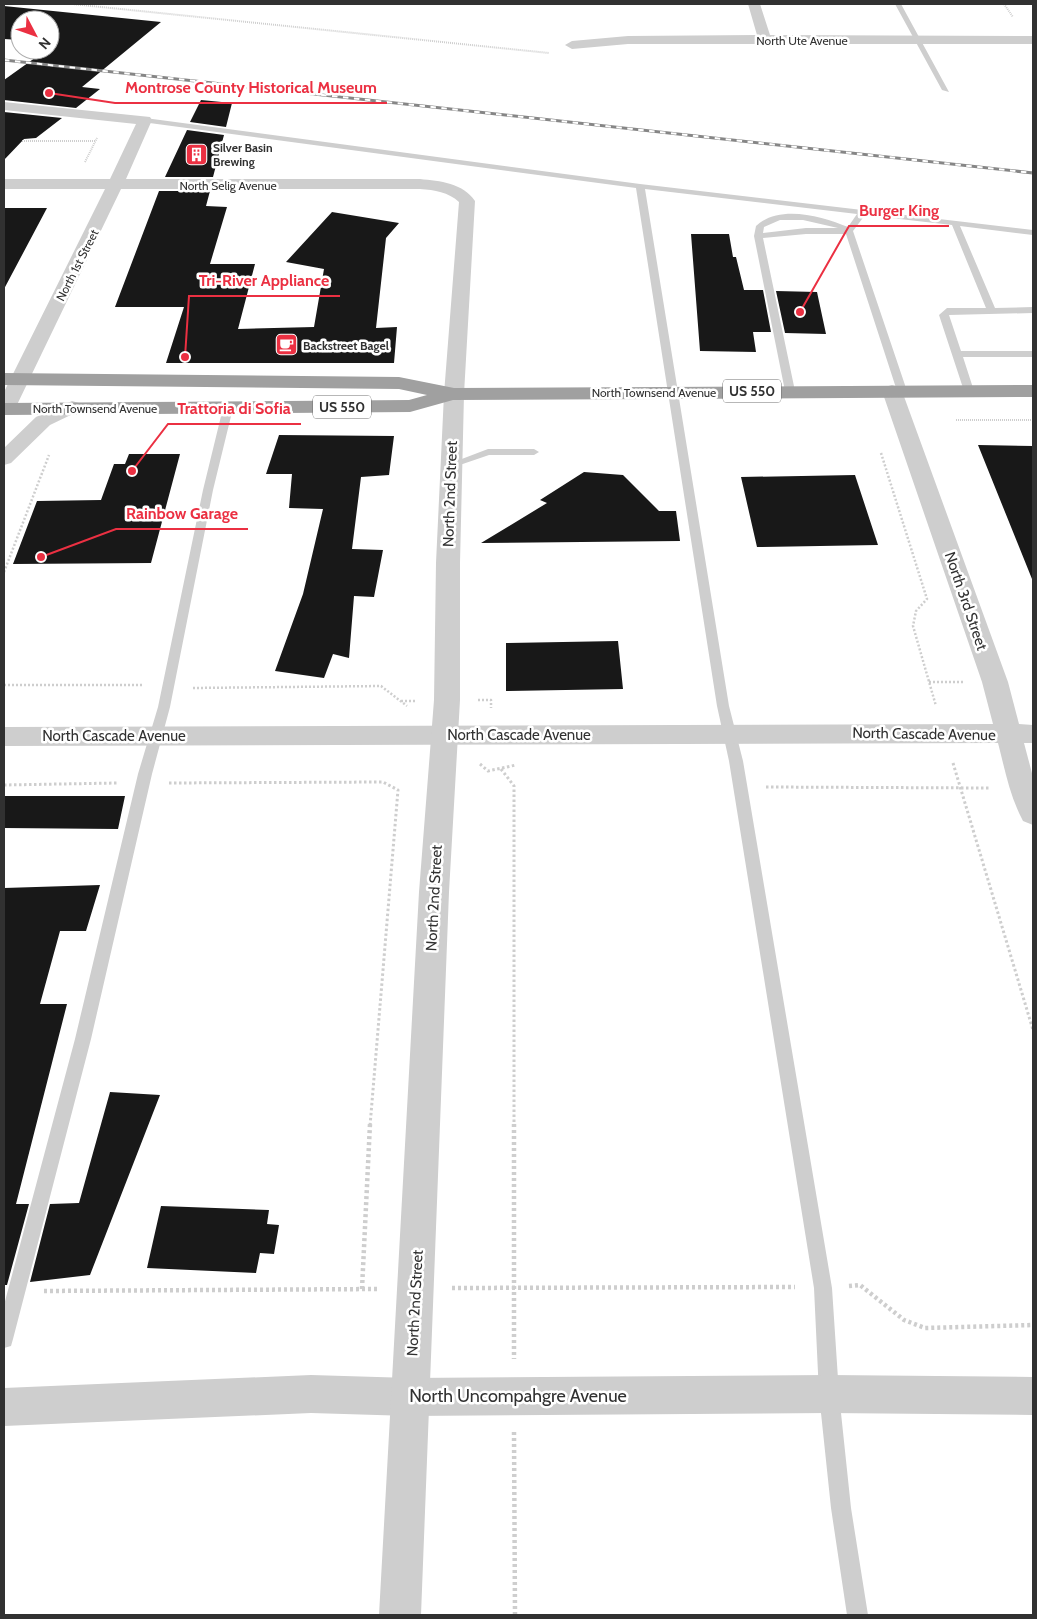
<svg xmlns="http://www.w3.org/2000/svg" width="1037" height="1619" font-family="Cabin,sans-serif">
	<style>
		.building { fill: #181818 }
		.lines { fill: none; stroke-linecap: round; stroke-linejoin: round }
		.path-far3 { stroke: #cecece; stroke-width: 2; stroke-dasharray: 1 1; stroke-linecap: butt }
		.path-far2 { stroke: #cecece; stroke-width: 2.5; stroke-dasharray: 2 2; stroke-linecap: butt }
		.path-far1 { stroke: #cecece; stroke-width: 3; stroke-dasharray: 2.5 2.5; stroke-linecap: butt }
		.path { stroke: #cecece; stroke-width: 4.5; stroke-dasharray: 3 3; stroke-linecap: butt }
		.service { fill: #cecece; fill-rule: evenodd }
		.minor { fill: #cecece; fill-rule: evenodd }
		.tertiary { fill: #cecece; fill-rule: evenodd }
		.trunk { fill: #a0a0a0; fill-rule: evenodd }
		.rail-casing { stroke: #868686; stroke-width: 3 }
		.rail { stroke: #fff; stroke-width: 2; stroke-dasharray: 5.5; stroke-linecap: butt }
		.labels { text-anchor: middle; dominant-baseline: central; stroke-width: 5; stroke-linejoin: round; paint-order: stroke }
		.far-street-label { font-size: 12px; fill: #313131; stroke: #fff }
		.far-poi-label { font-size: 12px; font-weight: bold; fill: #313131; stroke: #fff; text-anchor: start }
		.shield { fill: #fff; stroke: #6f6f6f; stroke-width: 1 }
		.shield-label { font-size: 14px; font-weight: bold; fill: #313131 }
		.street-label { font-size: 15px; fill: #313131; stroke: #fff }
		.near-street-label { font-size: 18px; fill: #313131; stroke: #fff }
		.leader { fill: none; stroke: #eb3042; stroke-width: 2 }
		.callout-dot { fill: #eb3042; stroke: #fff; stroke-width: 2 }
		.callout-label { font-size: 16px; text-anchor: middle; font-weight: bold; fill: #eb3042; stroke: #fff; stroke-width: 5; stroke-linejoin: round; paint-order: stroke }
	</style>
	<rect width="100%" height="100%" fill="#fff"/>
	<path class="building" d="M4 6 161 22 82 87 100 89 76 108 4 100V80L46 50H50L54 44 50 43V20H20V40L4 39Z
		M201 100 232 103 226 127 190 122Z
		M4 112 62 118 36 138 24 139 4 160Z
		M187 130 224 135 213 177H165Z
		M159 191H210L206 206 227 207 210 264H255L238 329 314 327 324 269 286 262 332 212 399 223 386 238 376 328 397 327 394 363H166L184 307H115Z
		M4 208H47L4 289Z
		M691 234H729L733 257H736L744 290H763L771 332H753L756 352 700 351Z
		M776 291 817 292 826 334 785 333Z
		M279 435 394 436 389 475 361 477 352 549 383 550 374 597 354 596 349 658 333 654 324 678 275 671 303 594 323 509 289 508 292 474H266Z
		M978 445 1033 446V579H1032Z
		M129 454H180L151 563 13 564 37 501 101 500 114 464H125Z
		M584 472 623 475 659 511H676L680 541 481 543 547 503 540 500Z
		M855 475 878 545 757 547 741 477Z
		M618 641 623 689 506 691V643Z
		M4 796H125L118 829 4 828Z
		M100 885 86 931H60L40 1004H67L16 1204H29L7 1285H4V888Z
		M110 1092 160 1095 90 1275 30 1282 50 1204 79 1203Z
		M161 1206 269 1210 267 1224 279 1225 274 1254 260 1253 256 1273 147 1268Z"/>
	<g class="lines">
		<path class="path-far3" d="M72 4 549 53
			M1004 4 1013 17
			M22 141H96
			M85 162 97 138
			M956 420H1033"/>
		<path class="path-far2" d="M881 453 927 599 916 611 913 626 936 706
			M4 572 49 455
			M929 682H964
			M4 685H144
			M193 688 381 686 407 706
			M478 700H491V708
			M401 701H415"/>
		<path class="path-far1" d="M953 763 1033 1030
			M480 764 488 771 516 765
			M501 769 514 786V1126
			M169 783 383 782 398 790 370 1126
			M4 785 117 783
			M766 787 990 788"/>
		<path class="path" d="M514 1124V1359
			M849 1286 860 1285 904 1320 925 1328 1033 1325
			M452 1288 795 1287
			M362 1289 370 1124
			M44 1291 378 1289
			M514 1432 515 1615"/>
		<path class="service" d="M895 4H901L949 92 942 90Z
			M145 118 640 184 1033 230V235L960 226 995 308 1033 307V313L949 315 961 351H1033V357H963L974 391 969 394 964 391 939 315 947 308H986L952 225 865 215 853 231 907 391 902 394 897 391 846 234H806L763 238 795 391 790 394 785 391 754 236 756 226C779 204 822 216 848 227L857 214 645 189 729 706 743 761 832 1288 839 1394 851 1508 868 1615H847L831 1508 819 1394 814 1288 729 761 717 706 636 188 142 122 141 120ZM780 220H803L838 228H806L763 233 764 227Z
			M228 405 233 408 213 490 170 707 152 774 91 1039 13 1339 11 1346 4 1348V1305L75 1039 138 774 158 707 203 490 223 408Z
			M488 449H534L539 452 534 455H489L451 468 446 465Z"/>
		<path class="minor" d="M748 4H760L770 35 1033 36V44H628L572 49 565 45 572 41 628 36 757 35Z
			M4 102 150 117 152 120 126 179H420C440 181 463 183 475 201L464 394 461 398 454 400 447 398 444 394 459 202C448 192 435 190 420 189H121L15 409 12 413 4 415V392L105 189H4V179H110L136 124 4 110Z
			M892 385 899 387 902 391 1008 682 1019 724 1033 725V743H1024L1033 777V825L1023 821C1010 797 1005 770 998 743L4 746V727L993 724 982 682 882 391 885 387Z
			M72 401 79 403 82 407 79 411 50 425 11 463 4 465V448L36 417Z
			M311 1375 410 1378 829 1375 1033 1377V1415L829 1413 410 1416 311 1413 4 1426V1388Z"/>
		<path class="tertiary" d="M454 388 461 390 464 394 460 563V700L449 892 421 1615H379L419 892 434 700 436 563 444 394 447 390Z"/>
		<path class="trunk" d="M4 373 399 377 454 388 1033 385V397L453 400 410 412 4 415V403L409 400 427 395 399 389 4 385Z"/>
		<defs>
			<path id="rail" d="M4 60 1033 173"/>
		</defs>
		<use href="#rail" class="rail-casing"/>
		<use href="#rail" class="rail"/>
	</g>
	<defs>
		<symbol id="building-square" viewBox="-11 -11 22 22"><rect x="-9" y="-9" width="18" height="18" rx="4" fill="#eb3042" stroke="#fff"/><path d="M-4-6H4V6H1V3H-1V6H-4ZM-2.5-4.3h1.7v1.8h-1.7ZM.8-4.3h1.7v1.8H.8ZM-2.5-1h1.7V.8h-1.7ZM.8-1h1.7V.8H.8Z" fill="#fff"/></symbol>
		<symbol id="cafe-square" viewBox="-11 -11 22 22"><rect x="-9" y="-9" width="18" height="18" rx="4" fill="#eb3042" stroke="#fff"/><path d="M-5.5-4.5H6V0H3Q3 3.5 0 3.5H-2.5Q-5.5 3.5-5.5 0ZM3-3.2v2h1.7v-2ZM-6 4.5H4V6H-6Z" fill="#fff"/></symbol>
	</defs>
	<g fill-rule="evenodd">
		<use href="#building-square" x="184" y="142" width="25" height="25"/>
		<use href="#cafe-square" x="274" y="332" width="25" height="25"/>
	</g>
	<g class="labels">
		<g class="far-street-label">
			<text x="802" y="40">North Ute Avenue</text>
			<text x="228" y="185">North Selig Avenue</text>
			<text transform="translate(77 265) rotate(-63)">North 1st Street</text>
			<text x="654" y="392">North Townsend Avenue</text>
			<text x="95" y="408">North Townsend Avenue</text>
		</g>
		<g class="far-poi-label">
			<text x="213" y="147">Silver Basin<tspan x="213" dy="14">Brewing</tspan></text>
			<text x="303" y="345">Backstreet Bagel</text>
		</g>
		<g class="shield">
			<rect x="723" y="379.5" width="58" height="23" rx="4"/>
			<rect x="313" y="395.5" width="58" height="23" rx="4"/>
		</g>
		<g class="shield-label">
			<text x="752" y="391">US 550</text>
			<text x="342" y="407">US 550</text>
		</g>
		<g class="street-label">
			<text transform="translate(450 494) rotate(-88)">North 2nd Street</text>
			<text transform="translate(966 601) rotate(71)">North 3rd Street</text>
			<text transform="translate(924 734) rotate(1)">North Cascade Avenue</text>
			<text x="519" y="735">North Cascade Avenue</text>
			<text x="114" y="736">North Cascade Avenue</text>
			<text transform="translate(434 898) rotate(-87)">North 2nd Street</text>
			<text transform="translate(415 1303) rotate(-87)">North 2nd Street</text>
		</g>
		<g class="near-street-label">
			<text x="518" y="1396">North Uncompahgre Avenue</text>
		</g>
	</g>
	<path class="leader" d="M49 93L115 103H387M800 312L849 226H949M185 357L189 296H340M132 471L168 424H301M41 557L116 529H248"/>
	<g class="callout-dot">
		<circle cx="49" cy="93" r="5"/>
		<circle cx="800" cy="312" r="5"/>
		<circle cx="185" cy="357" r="5"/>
		<circle cx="132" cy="471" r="5"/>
		<circle cx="41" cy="557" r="5"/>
	</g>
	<g class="callout-label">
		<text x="251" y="93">Montrose County Historical Museum</text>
		<text x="899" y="216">Burger King</text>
		<text x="264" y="286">Tri-River Appliance</text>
		<text x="234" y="414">Trattoria di Sofia</text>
		<text x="182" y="519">Rainbow Garage</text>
	</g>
	<rect width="1037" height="1619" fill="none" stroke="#313131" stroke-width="10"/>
	<g transform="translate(35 35) rotate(131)"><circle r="24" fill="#ffffff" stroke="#adadad"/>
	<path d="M0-4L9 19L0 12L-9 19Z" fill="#eb3042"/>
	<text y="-8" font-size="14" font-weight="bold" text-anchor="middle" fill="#313131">N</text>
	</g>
</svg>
